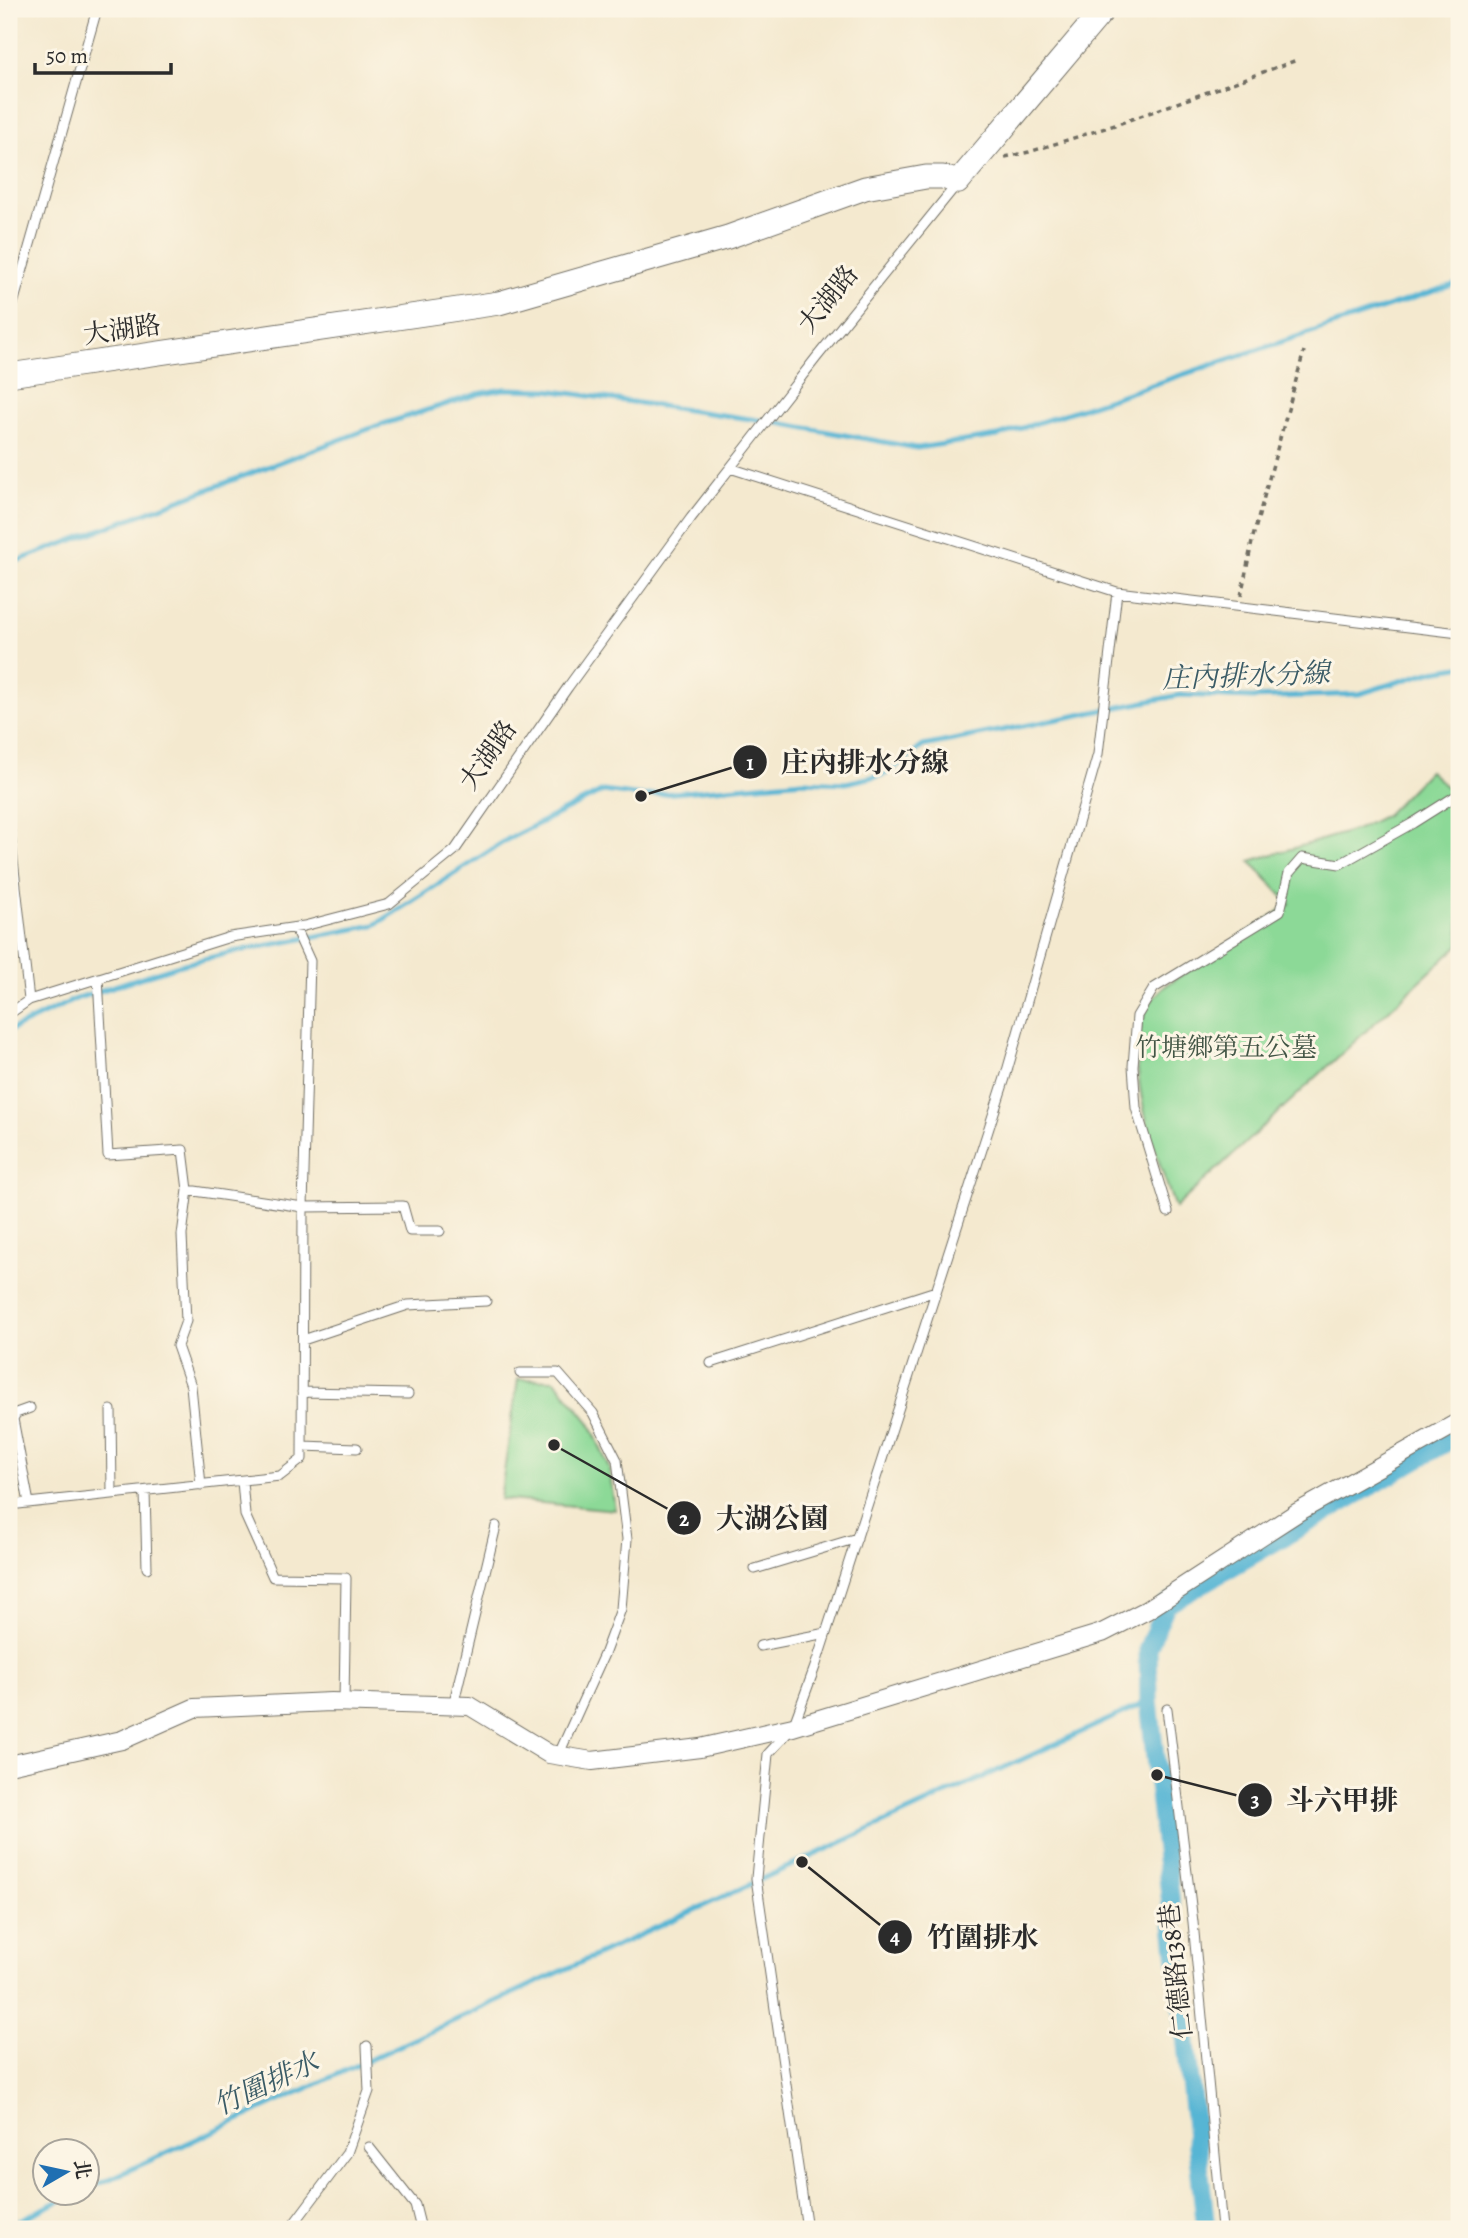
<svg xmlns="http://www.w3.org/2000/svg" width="1468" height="2238" font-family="Alegreya,'Noto Serif TC',serif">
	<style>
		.green { fill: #8cd997; stroke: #5c8261; stroke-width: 2 }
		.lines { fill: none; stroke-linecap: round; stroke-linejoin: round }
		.stream { stroke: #56b5d4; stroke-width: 5 }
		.canal { stroke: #56b5d4; stroke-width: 19 }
		.service-casing { stroke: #716e64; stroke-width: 11 }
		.minor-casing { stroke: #716e64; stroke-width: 20 }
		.tertiary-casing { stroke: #716e64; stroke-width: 25 }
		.path { stroke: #716e64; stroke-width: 3.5; stroke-dasharray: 5 5; stroke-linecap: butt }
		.service { stroke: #fff; stroke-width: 9 }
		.minor { stroke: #fff; stroke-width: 18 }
		.tertiary { stroke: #fff; stroke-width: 23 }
		.labels { text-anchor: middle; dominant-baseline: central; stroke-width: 6; stroke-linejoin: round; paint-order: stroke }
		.street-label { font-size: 26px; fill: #2b2b2b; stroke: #fcf5e5 }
		.park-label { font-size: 26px; fill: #435646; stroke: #fcf5e5 }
		.water-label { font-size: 28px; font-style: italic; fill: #3a5b66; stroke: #fcf5e5 }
		.leader { fill: none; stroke: #2b2b2b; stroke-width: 2.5 }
		.callout-dot { fill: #2b2b2b; stroke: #fcf5e5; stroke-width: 2.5 }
		.mark-label { font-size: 21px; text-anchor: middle; font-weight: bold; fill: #fff }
		.callout-label { font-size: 28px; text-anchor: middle; font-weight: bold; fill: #2b2b2b; stroke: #fcf5e5; stroke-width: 6; stroke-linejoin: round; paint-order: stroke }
	</style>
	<rect width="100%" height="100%" fill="#fcf5e5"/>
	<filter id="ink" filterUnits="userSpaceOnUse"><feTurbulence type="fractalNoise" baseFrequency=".0143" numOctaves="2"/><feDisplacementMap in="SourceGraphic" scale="14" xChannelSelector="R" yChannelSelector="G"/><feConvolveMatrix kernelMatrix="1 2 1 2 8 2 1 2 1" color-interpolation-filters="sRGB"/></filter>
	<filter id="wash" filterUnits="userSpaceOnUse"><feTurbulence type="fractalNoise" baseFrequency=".00686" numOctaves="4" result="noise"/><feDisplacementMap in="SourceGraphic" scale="28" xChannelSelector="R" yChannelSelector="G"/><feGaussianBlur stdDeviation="1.57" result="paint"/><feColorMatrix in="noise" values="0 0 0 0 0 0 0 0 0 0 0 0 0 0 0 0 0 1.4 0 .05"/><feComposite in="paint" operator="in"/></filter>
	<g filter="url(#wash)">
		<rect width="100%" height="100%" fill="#f4e9cf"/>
		<path class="green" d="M1429 771 1459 798V945L1175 1208C1156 1153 1109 1038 1161 990 1172 979 1188 972 1201 963 1231 943 1260 924 1290 904L1250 861 1358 829 1386 815Z
			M518 1379 555 1380 590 1423 609 1468 615 1510 500 1499Z"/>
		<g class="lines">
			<path class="stream" d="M9 564 374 427 478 394 504 389 547 390 779 423 917 448 998 436 1459 283
				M9 1031 78 998 176 966 233 952 375 925 508 839 603 791 641 796 803 781 846 783 886 774 923 746 1180 695 1252 698 1359 694 1433 671 1459 667
				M88 2189 1149 1701
				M9 2225 79 2192"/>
			<path class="canal" d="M1206 2229 1157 1775 1149 1701 1148 1648 1166 1605 1459 1435"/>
		</g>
	</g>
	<g filter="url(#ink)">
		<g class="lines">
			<defs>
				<path id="service" d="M9 318 97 9
					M730 468 1117 592 1459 633
					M9 825 29 1000
					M98 978 108 1155 183 1150 188 1190 182 1235 186 1321 177 1346 191 1386 201 1485
					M9 1014 29 1000 230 937 304 926 389 904 455 850 568 687 691 518 816 358 957 184
					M188 1190 303 1207 403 1206 410 1231H440
					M1168 1212 1136 1108 1133 1066 1137 1016 1154 988 1280 911 1289 873 1302 858 1340 864 1413 823 1459 794
					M303 1340 408 1305 486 1301
					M711 1363 936 1291
					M520 1373H558L593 1413 617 1460 627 1539 621 1609 605 1652 558 1756
					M302 1392 408 1394
					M111 1410 112 1494
					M303 1446 357 1448
					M242 1481 245 1515 273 1577 346 1578 344 1702
					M145 1491 147 1568
					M29 1503 13 1419 16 1413 30 1408
					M9 1505 280 1476 302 1459 303 1207 310 961 295 928
					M755 1569 857 1538
					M760 1646 826 1633
					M453 1706 496 1526
					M1167 1709 1193 1922 1222 2229
					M369 2147 415 2205 421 2229
					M290 2229 347 2153 369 2091 367 2046
					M807 2229 756 1878 768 1754 793 1727 816 1664 1005 1078 1098 754 1117 592"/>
				<path id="minor" d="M9 1765 122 1740 194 1708 331 1702 470 1706 549 1754 592 1761 700 1748 793 1727 1102 1633 1147 1610 1298 1512 1459 1422"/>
				<path id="tertiary" d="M9 375 499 303 728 237 865 188 926 177H943L958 182 1104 9"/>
			</defs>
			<use href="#service" class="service-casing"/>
			<use href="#minor" class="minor-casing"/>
			<use href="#tertiary" class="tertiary-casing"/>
			<path class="path" d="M1005 157 1029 152 1118 124 1297 60
				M1241 596 1253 537 1304 351
				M556 2229 558 2227"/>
			<use href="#service" class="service"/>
			<use href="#minor" class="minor"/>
			<use href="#tertiary" class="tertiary"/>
		</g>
	</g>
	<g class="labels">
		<g class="street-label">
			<text transform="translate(828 299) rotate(-51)">大湖路</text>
			<text transform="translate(122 330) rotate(-8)">大湖路</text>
			<text transform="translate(488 755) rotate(-55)">大湖路</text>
			<text transform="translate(1176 1971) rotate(-96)">仁德路138巷</text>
		</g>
		<g class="park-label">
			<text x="1226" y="1047">竹塘鄉第五公墓</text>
		</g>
		<g class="water-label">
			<text transform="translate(1246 676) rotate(-2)">庄內排水分線</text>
			<text transform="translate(266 2084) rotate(-25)">竹圍排水</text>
		</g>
	</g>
	<path class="leader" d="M641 796L750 762M554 1445L684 1518M1157 1775L1255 1800M802 1862L895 1937"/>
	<g class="callout-dot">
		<circle cx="641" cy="796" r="7"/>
		<circle cx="554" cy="1445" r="7"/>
		<circle cx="1157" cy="1775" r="7"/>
		<circle cx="802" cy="1862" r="7"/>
		<circle cx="750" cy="762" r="18"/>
		<circle cx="684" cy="1518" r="18"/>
		<circle cx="1255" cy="1800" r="18"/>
		<circle cx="895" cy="1937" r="18"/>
	</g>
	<g class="mark-label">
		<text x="750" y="770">1</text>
		<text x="684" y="1526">2</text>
		<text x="1255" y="1807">3</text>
		<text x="895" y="1944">4</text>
	</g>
	<g class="callout-label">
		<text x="865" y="772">庄內排水分線</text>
		<text x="772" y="1528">大湖公園</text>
		<text x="1342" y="1810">斗六甲排</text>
		<text x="983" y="1947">竹圍排水</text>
	</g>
	<rect width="1468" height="2238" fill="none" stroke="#fcf5e5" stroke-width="35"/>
	<g transform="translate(66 2172) rotate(81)"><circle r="33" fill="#fcf5e5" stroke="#a8a49b" stroke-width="2"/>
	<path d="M0-5L12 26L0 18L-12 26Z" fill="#1f6fb2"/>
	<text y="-10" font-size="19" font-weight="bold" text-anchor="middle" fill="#2b2b2b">北</text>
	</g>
	<path d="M35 63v10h136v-10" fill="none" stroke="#2b2b2b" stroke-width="3.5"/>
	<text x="46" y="63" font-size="21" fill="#2b2b2b" stroke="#fcf5e5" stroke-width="5" paint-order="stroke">50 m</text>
</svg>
